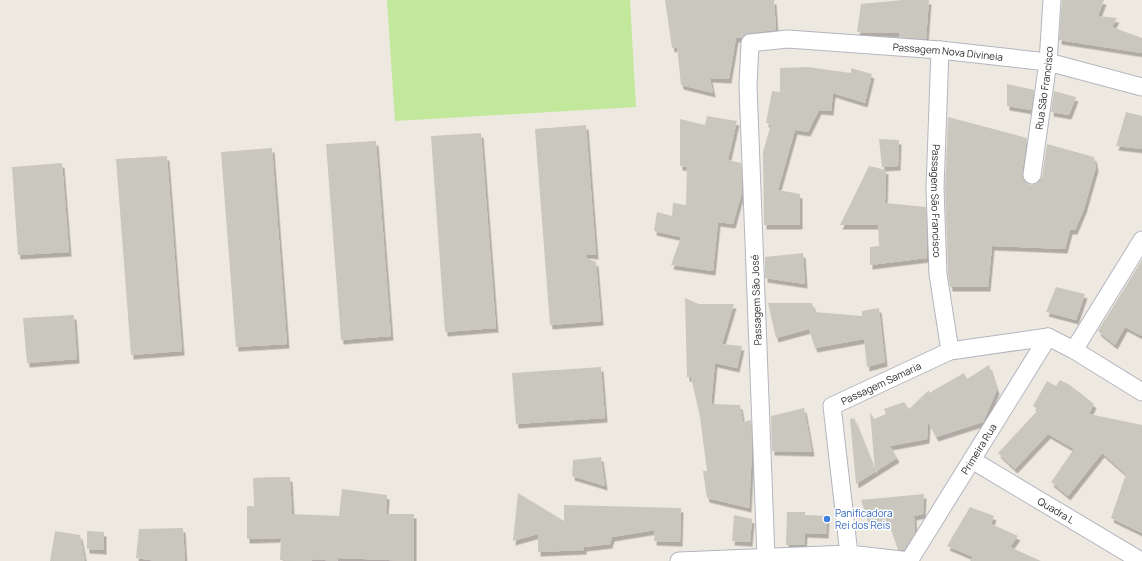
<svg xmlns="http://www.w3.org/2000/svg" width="1142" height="561" font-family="Manrope,sans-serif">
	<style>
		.pitch { fill: #c2e89c }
		.building { fill: #cac7bf; filter: url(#shadow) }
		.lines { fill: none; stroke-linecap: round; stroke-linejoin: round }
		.street-casing { stroke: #b4b5c0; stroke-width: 19 }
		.street { stroke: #fff; stroke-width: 17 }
		.shop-dot { fill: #3f7fe0; stroke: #fff; stroke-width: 1.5 }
		.labels { text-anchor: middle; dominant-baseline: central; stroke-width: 3; stroke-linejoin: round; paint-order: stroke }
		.street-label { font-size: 10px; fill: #2d2d2d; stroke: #fff }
		.shop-label { font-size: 10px; fill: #366cbe; stroke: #fff; text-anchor: start }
	</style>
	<defs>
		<filter id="shadow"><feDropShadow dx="2.5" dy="4.5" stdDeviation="0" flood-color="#0004"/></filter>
	</defs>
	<rect width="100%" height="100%" fill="#eee9e0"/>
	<path class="pitch" d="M387 0H630L636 107 395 121Z"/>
	<path class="building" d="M665 0H774L776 30 749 33 741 38H736L729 79 710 78 713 93 681 85 677 47 672 48Z
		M903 0H929L926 39 899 37 900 33 857 32 861 4Z
		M1062 0H1104L1098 16 1117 18 1112 27 1142 38V53L1059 40Z
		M808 67 851 73V68L872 74 865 103 833 93 831 111 819 110 808 132 795 130 778 190 800 194V225H764L763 152 771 124 766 123 772 91 780 92V68Z
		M1007 84 1034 90 1031 110 1007 106Z
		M1054 91 1076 97 1069 115 1051 112Z
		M1126 112 1142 116V149L1116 146Z
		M707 116 737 121 728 160 741 163 742 192 733 224 718 222 713 271 671 265 681 237 654 231 657 212 672 216 673 203 686 205 687 167 680 166V119L705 125Z
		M948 117 1027 138 1022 174 1023 179 1030 185 1036 184 1042 177 1047 144 1094 157 1096 167 1084 209 1075 230H1070L1065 249 992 246 988 287H950L948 273 945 188Z
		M586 125 596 255 587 254 586 258 596 262 601 321 550 325 535 129Z
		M481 133 496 328 445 332 431 136Z
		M879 139 899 140 898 166 882 167Z
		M376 141 391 336 341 340 326 144Z
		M272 148 287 344 236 347 221 152Z
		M167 156 182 351 131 355 116 159Z
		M62 163 69 252 18 255 12 167Z
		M869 166 886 170 885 203 926 207 927 258 870 265V247L879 246 878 225H840Z
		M803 253 805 284 765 278V257Z
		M1142 260V336L1125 327 1115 345 1098 331Z
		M1056 287 1085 294 1076 320 1046 312Z
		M685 298 699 304H734L722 344 742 346 737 368 715 363 711 404 740 405 743 422 751 420 752 451 749 508 707 498 703 471H707L700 417 691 377H687Z
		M768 303H812L815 312 862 316V311L879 308 885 362 867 367 864 339 815 348 809 329 776 338Z
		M74 315 77 359 27 363 23 318Z
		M989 365 997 390 983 422 936 437 928 422 927 439 890 446 897 458 856 484 850 419 854 418 875 470 870 412 874 419 886 414 884 409 904 402 909 409 929 390V393L964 373 967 379Z
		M601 367 605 418 516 424 512 373Z
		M1060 380 1070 385 1094 404 1089 414 1142 425V533L1111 518 1126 474 1102 453 1068 496 1051 482 1074 449 1048 434 1015 469 998 453 1038 410 1033 406 1047 381 1056 386Z
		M804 408 812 452 772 451 771 416Z
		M601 457 605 486 572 476 573 460Z
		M274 477H290L292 514 339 516 342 489 387 495 386 514H414V561L338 558V561L312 559V561L280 560 281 538 247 539V506H254L253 478Z
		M518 493 564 521V505L681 508 680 542 654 541 655 530 612 537 610 544 584 547V550L538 552V534L513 541Z
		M924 494 923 514 914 516 915 533 904 550H898L888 520 869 525 861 500Z
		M970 507 994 516 991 524 1018 536 1010 547 1041 561H970L973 557 947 546Z
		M787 512H805V515L827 516 826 534 805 533 804 545H786Z
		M734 515 752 519 750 542 732 541Z
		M183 528 185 561H157L136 558 139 529Z
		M55 531 80 535 85 561H50Z
		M87 531 104 532V550L87 549Z"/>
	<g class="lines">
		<defs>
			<g id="street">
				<path id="s1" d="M940 50 935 188 938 274 950 351"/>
				<path id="s2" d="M1032 175 1048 62 1052 0"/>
				<path d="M1074 350 1142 240"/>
				<path id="s3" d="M972 460 1141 561"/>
				<path id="s4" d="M849 554 832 406 950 351 1048 337 1074 350 1142 392"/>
				<path id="s5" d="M766 557 748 86 750 43 788 39 940 50 1048 62 1142 87"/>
				<path d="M679 561 849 554 910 561"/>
				<path id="s6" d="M909 561 1048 337"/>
			</g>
		</defs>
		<use href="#street" class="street-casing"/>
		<use href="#street" class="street"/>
	</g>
	<circle class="shop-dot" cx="827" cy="519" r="4"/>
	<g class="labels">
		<g class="street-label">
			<text stroke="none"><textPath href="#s5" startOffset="713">Passagem Nova Divineia</textPath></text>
			<text stroke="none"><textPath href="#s2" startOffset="88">Rua São Francisco</textPath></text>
			<text stroke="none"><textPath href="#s1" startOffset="151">Passagem São Francisco</textPath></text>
			<text transform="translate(756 300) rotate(-92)">Passagem São José</text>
			<text stroke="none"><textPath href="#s4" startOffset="203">Passagem Samaria</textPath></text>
			<text stroke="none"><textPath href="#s6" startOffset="132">Primeira Rua</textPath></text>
			<text stroke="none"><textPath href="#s3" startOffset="98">Quadra L</textPath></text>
		</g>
		<g class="shop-label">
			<text x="835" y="513">Panificadora<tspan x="835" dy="12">Rei dos Reis</tspan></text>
		</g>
	</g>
</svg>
